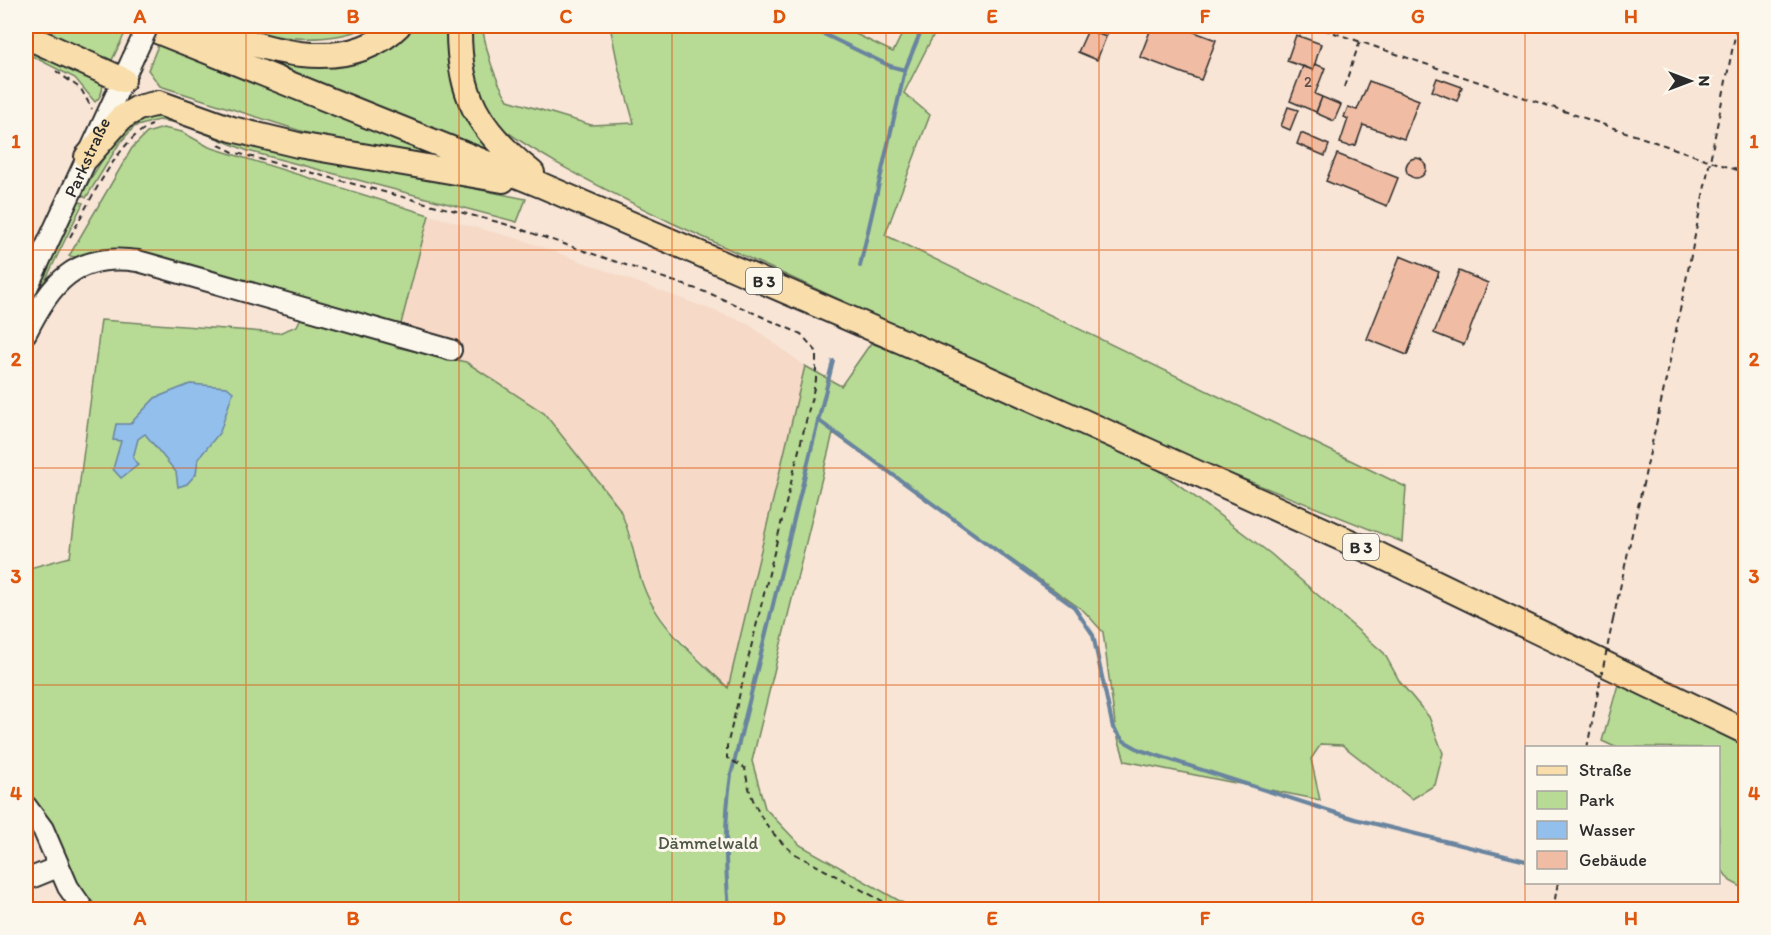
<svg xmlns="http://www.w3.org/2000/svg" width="1771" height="935" font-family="Itim,sans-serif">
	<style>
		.built { fill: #f6d9c7 }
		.green { fill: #b7da94; stroke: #718260; stroke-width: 1.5 }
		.water { fill: #92bfec; stroke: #69849f; stroke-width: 1.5 }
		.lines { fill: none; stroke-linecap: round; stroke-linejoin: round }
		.stream { stroke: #69849f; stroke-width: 4 }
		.building { fill: #f0bca3; stroke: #2b2b2b; stroke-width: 1.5 }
		.minor-casing { stroke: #2b2b2b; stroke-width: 24 }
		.major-casing { stroke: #2b2b2b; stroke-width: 28 }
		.path { stroke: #2b2b2b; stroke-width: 2; stroke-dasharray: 6 4.5; stroke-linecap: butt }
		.minor { stroke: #fbf7ec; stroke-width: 20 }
		.major { stroke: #f9deab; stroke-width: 24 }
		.minor-bridge-casing { stroke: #2b2b2b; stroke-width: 24; stroke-linecap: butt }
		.path-bridge { stroke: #2b2b2b; stroke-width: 2; stroke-dasharray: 6 4.5; stroke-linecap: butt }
		.minor-bridge { stroke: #fbf7ec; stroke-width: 20 }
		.grid { fill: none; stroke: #df570e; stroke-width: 1.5; stroke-opacity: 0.55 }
		.labels { text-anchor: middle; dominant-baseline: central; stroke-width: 6; stroke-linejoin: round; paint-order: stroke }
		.number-label { font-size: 15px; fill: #5c4f49 }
		.shield { fill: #fbf7ec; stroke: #696865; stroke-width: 1.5 }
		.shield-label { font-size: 16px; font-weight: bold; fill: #2b2b2b }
		.street-label { font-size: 18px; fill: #2b2b2b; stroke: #fbf7ec }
		.park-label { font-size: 18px; fill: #4e5745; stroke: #fbf7ec }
		.neatline { fill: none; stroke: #df570e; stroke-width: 2 }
		.grid-label { font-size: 20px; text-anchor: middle; font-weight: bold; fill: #df570e }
	</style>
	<rect width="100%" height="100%" fill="#f8e5d6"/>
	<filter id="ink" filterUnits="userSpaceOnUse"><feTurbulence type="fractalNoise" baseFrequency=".0167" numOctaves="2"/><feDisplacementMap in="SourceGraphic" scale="12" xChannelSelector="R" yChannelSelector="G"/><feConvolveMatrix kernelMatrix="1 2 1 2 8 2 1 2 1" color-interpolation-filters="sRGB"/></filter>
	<g filter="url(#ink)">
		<path class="built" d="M429 215 523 240 747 323 805 366 728 688 673 631 649 601 627 523 619 508 544 413 395 347Z"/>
		<path class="green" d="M27 26H119L127 29 112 60Z
			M221 26H370C325 47 268 37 221 26Z
			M411 26H451L505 160 242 52 265 57 405 32Z
			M469 26H482C487 53 493 76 508 100L591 125 634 123 619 70 610 26H839L893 52 906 26H938L904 93 930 115 885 235 1406 487 1402 542 1153 443 670 222C631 202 505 142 485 111 472 90 470 50 469 26Z
			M26 43 102 80C104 89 102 96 95 102L75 78 26 53Z
			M159 43 450 159 354 148 160 86 148 70Z
			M160 110 301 154 526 199 517 222 248 151 179 123 158 120 134 127 119 144 86 198 81 194 121 130Z
			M163 128 182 132 209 147 429 215 395 347 466 362 544 413 619 508C634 537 635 574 650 601 667 634 702 662 728 688L805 366 841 386 871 343 961 377 1151 464 1271 554 1384 653 1400 682 1429 717 1443 753 1435 785 1412 799 1342 745 1321 744 1311 759 1320 800 1125 761 1116 731 1103 632 1084 611 833 433 752 761 765 808 800 845 914 909H92L26 798V569L70 557 101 320 279 333 297 326 308 302 120 249C103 251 85 260 69 256L132 148 147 133Z
			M78 201 83 203 26 320V305Z
			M1619 681 1745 746V889L1730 881 1719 866 1718 748 1615 747 1602 741Z"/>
		<path class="water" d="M190 384 227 387 233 392 220 432 198 459 196 474 187 484 178 487 176 472 145 434 138 439 133 458 138 465 121 478 113 469 121 441 113 440 116 424H130L155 398Z"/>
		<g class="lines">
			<path class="stream" d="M807 26 890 66 905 70
				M860 266 905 70 923 26
				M818 420 1074 607 1093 635 1113 728 1124 741 1140 750 1355 819 1526 861
				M729 910C725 863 724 821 731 775L833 361"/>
		</g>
		<path class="building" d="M1089 26H1111L1106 37 1088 30Z
			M1152 26H1178L1216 40 1201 80 1140 57Z
			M1088 30 1106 37 1097 60 1078 52Z
			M1296 35 1321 44 1313 70 1287 61Z
			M1315 64 1325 68 1315 94 1322 97 1316 112 1290 101 1303 66 1313 70Z
			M1437 78 1462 87 1457 101 1432 91Z
			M1369 81 1419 100 1404 139 1363 125 1356 145 1349 146 1340 143 1348 119 1344 117 1348 107 1357 110Z
			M1322 97 1341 105 1334 121 1316 113Z
			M1288 107 1298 110 1290 130 1281 126Z
			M1301 133 1329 145 1325 156 1297 144Z
			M1337 154 1398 178 1387 206 1326 181Z
			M1406 168a10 10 0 1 1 20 0a10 10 0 1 1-20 0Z
			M1400 256 1439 272 1407 355 1367 339Z
			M1459 271 1488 283 1464 345 1434 333Z"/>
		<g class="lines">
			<defs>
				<g id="minor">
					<path id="s1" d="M26 290 133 58"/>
					<path d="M26 333C52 282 75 252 138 261L451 350"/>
					<path d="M26 806 43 829 68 887 84 910"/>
					<path d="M26 880 58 867"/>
				</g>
				<path id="major" d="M145 26 541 185 973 372 1381 556 1746 732
					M202 26C261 49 345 78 398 26
					M459 26C458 95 478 130 532 173
					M26 36 123 80
					M87 157 121 118 138 108 159 103 232 129 298 145 503 180"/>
			</defs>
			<use href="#minor" class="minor-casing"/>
			<use href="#major" class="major-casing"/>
			<path class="path" d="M1314 26 1746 173
				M56 71 81 89 92 109
				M1344 87 1360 41
				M219 145 233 152 505 224 711 294 801 334 816 351V380L727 746V758L745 768C750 805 766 831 795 854L899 910
				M70 237C87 207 119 137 152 125
				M1613 620 1667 375 1737 26
				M1587 748 1599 687
				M1553 910 1558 882"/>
			<use href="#minor" class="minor"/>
			<use href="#major" class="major"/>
			<defs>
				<path id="minor-bridge" d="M133 58 148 26"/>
			</defs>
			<use href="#minor-bridge" class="minor-bridge-casing"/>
			<path class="path-bridge" d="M1599 687 1613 620"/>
			<use href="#minor-bridge" class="minor-bridge"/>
		</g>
	</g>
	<path class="grid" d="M246 26V910M459 26V910M672 26V910M886 26V910M1099 26V910M1312 26V910M1525 26V910M26 250H1746M26 468H1746M26 685H1746"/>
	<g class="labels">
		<g class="number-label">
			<text x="1308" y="82">2</text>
		</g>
		<g class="shield">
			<rect x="746" y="268" width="36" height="26" rx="4.5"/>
			<rect x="1343" y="534" width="36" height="26" rx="4.5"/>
		</g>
		<g class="shield-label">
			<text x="764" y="281">B 3</text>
			<text x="1361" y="547">B 3</text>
		</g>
		<g class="street-label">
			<text stroke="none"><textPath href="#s1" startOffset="146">Parkstraße</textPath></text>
		</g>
		<g class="park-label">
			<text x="708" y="843">Dämmelwald</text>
		</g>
	</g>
	<rect width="1771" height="935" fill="none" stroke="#fbf7ec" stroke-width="66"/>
	<rect x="1525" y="746" width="195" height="138" fill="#fbf7ec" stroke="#a8a59f" stroke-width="1.5"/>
	<rect x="1537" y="766" width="30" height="9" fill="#f9deab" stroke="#a8a59f" stroke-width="1.5"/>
	<text x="1579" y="776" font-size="18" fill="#2b2b2b">Straße</text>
	<rect x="1537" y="791" width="30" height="18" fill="#b7da94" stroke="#a8a59f" stroke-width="1.5"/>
	<text x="1579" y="806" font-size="18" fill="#2b2b2b">Park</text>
	<rect x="1537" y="821" width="30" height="18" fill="#92bfec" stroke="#a8a59f" stroke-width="1.5"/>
	<text x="1579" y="836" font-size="18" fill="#2b2b2b">Wasser</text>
	<rect x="1537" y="851" width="30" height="18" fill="#f0bca3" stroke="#a8a59f" stroke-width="1.5"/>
	<text x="1579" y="866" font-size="18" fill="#2b2b2b">Gebäude</text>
	<g transform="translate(1690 81) rotate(90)" stroke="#fbf7ec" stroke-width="4.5" paint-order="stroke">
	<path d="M0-4.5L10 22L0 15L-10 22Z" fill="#2b2b2b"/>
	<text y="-9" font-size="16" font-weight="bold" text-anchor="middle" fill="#2b2b2b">N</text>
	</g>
	<rect x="33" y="33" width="1705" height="869" class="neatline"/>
	<g class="grid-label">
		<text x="140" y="23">A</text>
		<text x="353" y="23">B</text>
		<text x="566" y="23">C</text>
		<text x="779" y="23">D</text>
		<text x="992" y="23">E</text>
		<text x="1205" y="23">F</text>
		<text x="1418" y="23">G</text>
		<text x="1631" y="23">H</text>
		<text x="16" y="148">1</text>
		<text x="1754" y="148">1</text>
		<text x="16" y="366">2</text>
		<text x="1754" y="366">2</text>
		<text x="16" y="583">3</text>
		<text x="1754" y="583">3</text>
		<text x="16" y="800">4</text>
		<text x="1754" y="800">4</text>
		<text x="140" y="925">A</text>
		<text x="353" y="925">B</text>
		<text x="566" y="925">C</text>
		<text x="779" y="925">D</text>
		<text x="992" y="925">E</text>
		<text x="1205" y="925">F</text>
		<text x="1418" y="925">G</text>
		<text x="1631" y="925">H</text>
	</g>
</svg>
